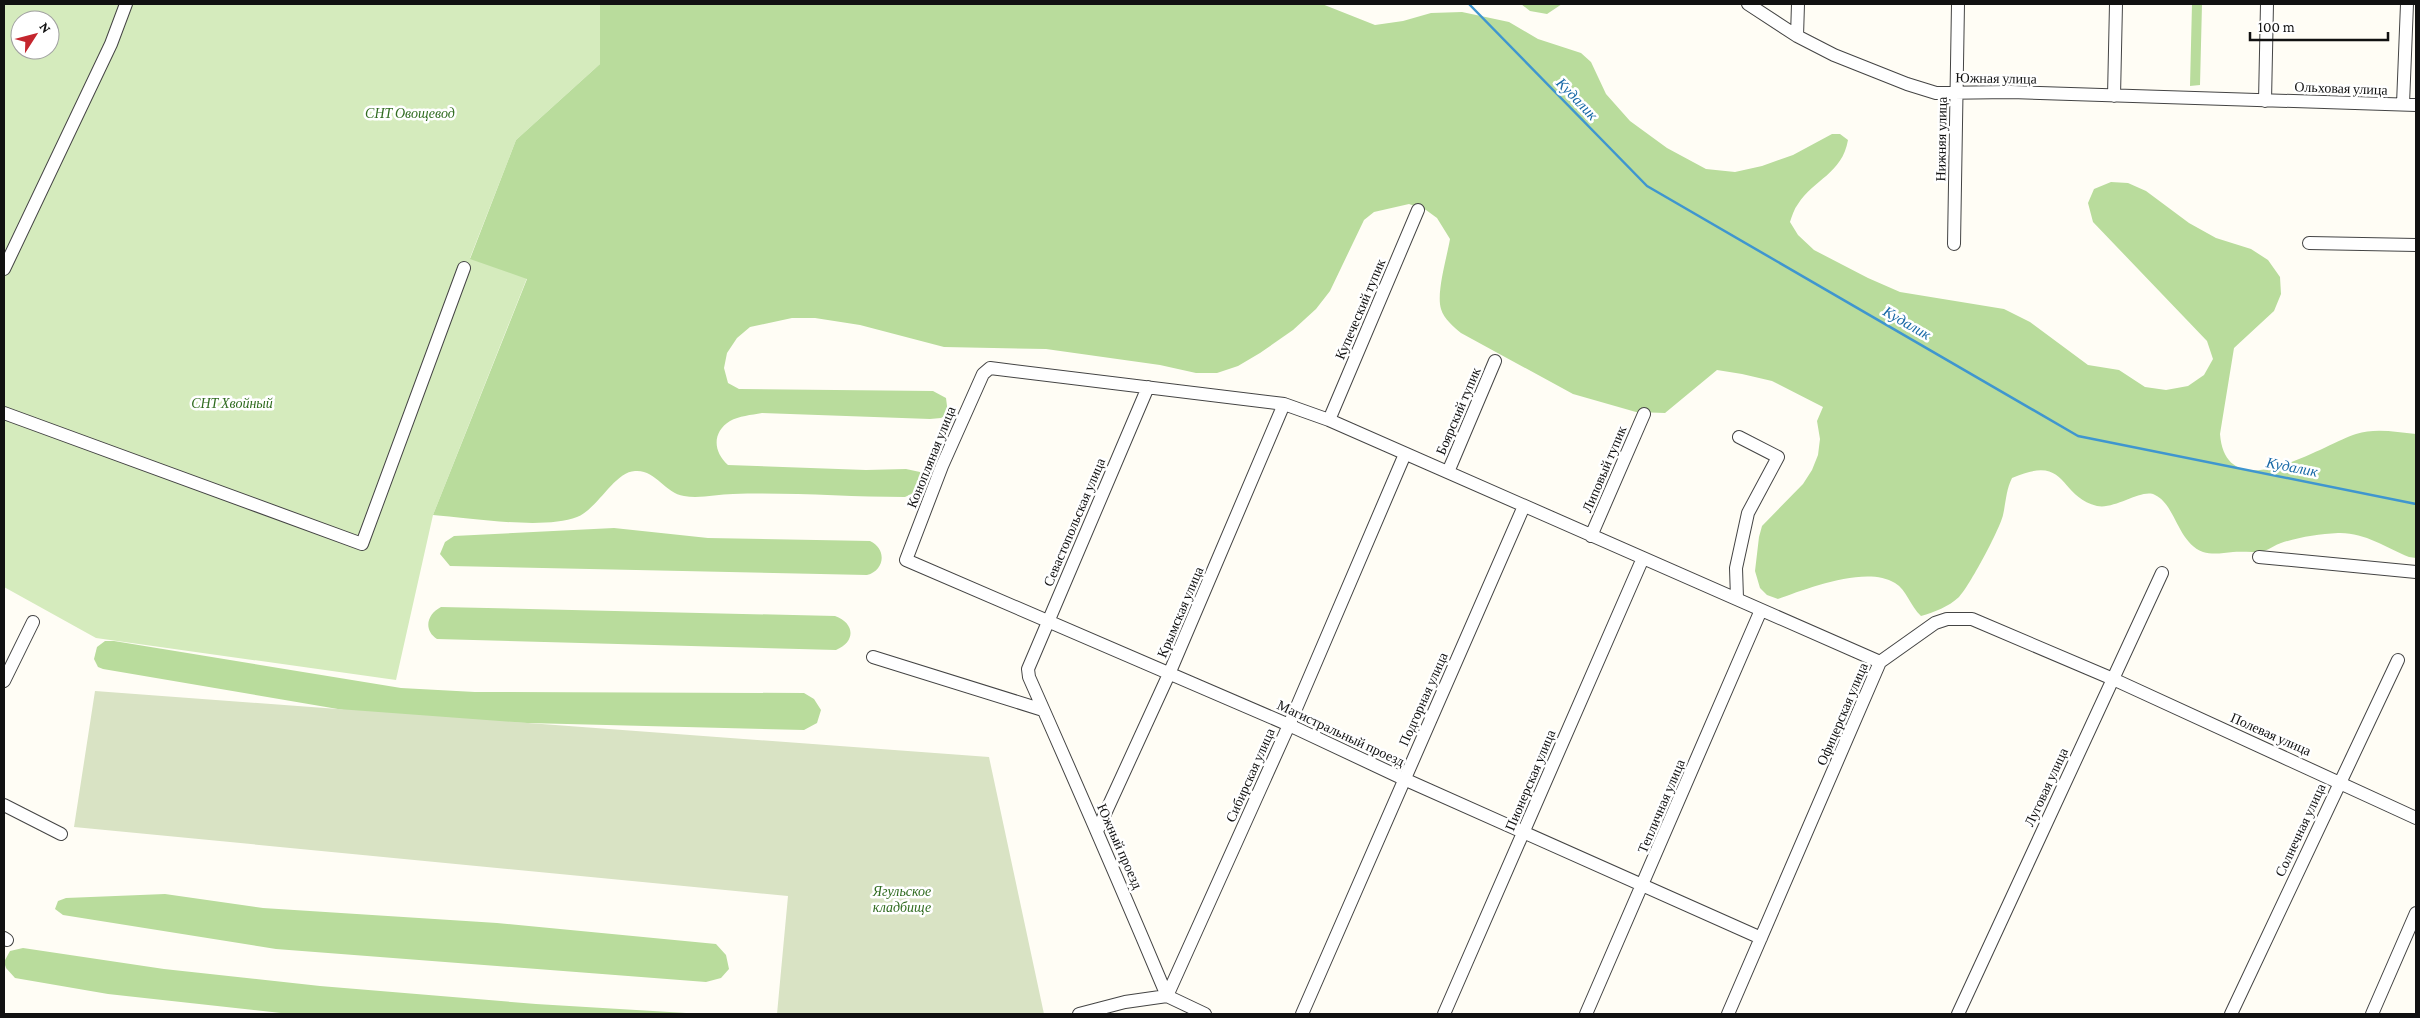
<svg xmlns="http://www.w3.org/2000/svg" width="2420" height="1018" font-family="'Crimson Pro',serif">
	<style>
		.green { fill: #d5ebbd; fill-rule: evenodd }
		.forest { fill: #b9dc9c }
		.cemetery { fill: #d9e3c4 }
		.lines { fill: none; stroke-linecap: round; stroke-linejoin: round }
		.stream { stroke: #3f96cf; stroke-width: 2.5 }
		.minor-casing { stroke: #444; stroke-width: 14 }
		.minor { stroke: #fff; stroke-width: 12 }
		.labels { text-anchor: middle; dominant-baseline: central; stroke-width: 5; stroke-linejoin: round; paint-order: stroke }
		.street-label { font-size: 14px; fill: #111; stroke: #fff }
		.park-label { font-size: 14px; font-style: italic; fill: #2f6b1f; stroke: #fff }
		.water-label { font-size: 15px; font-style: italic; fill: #1768a6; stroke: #fff }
	</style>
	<rect width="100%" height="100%" fill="#fffdf5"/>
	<path class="green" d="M4 4H600V64L516 140 470 258 527 278 433 515 396 680 96 638 4 587ZM20 20H50V50H20Z"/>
	<path class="forest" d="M600 4H1322L1375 25 1403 21 1431 13 1462 12 1509 22 1538 39 1581 53 1591 62 1606 94 1630 121 1667 148 1706 169 1735 172 1762 166 1793 155 1832 134H1840L1848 140C1842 174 1814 179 1798 204 1794 209 1792 216 1790 222L1798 235 1814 250 1868 278 1900 292 2004 309 2030 322 2088 365 2119 370 2145 387 2166 390 2188 386 2204 375 2213 359 2207 341 2093 222 2088 203 2094 189 2111 182 2128 183 2146 191 2189 223 2216 238 2251 249 2268 260 2280 277 2281 294 2274 311 2234 348 2220 434C2226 510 2322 445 2356 434 2375 428 2396 432 2416 434V558L2409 557C2385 547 2364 532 2338 533 2319 534 2299 537 2281 543 2275 545 2270 549 2264 551 2254 553 2243 551 2233 552 2223 553 2213 555 2203 552 2177 542 2176 505 2155 495 2142 488 2115 510 2097 506 2057 496 2069 453 2012 478 2006 490 2006 502 2003 515 2000 529 1969 587 1959 597 1948 607 1935 612 1921 616 1910 606 1907 590 1895 583 1866 565 1806 589 1778 599L1767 595 1760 588 1755 571 1759 537 1762 526 1803 484 1812 470 1818 455 1820 439 1817 421 1823 407 1772 381 1742 374 1717 370 1665 413 1636 412 1573 394 1461 333C1454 327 1444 319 1441 309 1436 293 1447 257 1450 239L1437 218 1426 210 1409 204 1374 212 1364 220 1330 291 1316 309 1293 330 1260 353 1238 366 1217 373H1196L1160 365 1046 349 944 347 860 325 815 318H792L750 327 737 338 727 353 724 368 728 383 739 389 933 391 946 398 948 414 941 418 930 419 762 413C751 415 739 416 730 421 712 432 713 452 728 465L866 470 906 469 920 472 926 482 924 488 905 497C848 497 790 492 733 494 717 494 700 499 684 496 665 493 655 469 635 471 614 472 598 509 577 517 544 530 470 518 433 515L527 279 470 259 516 140 600 64Z
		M1499 4H1562L1547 14 1530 11 1521 4Z
		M2192 4H2202L2200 85 2190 86Z
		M614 528 708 538 870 541C887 549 885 570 867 575L450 566 440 554 445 542 454 536Z
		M441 607 835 616C855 623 856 642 836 650L437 639C423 630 427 614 441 607Z
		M105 641H114L401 688 475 692 804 693 814 699 821 710 817 723 804 730 487 722 373 715 103 669 98 667 94 659 97 647Z
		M165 894 263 908 497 923 716 944 726 955 729 969 721 978 706 982 276 949 63 915 55 909 58 901 66 898Z
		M23 948 164 969 320 986 536 1004 703 1014H290L108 994 15 978 6 968 4 962 10 951Z"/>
	<path class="cemetery" d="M95 691 989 757 1044 1014H777L788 896 74 827Z"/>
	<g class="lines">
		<path class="stream" d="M1469 4 1647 186 2078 436 2416 504"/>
		<defs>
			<path id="minor" d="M1748 4 1797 36 1834 55 1907 84 1936 93 2011 92 2416 105
				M1797 36 1798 4
				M2114 96 2116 4
				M2265 101 2267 4
				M2403 104 2407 4
				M2309 243 2416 245
				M1954 244 1958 4
				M4 269 111 44 126 4
				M1148 387 1028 669 1029 677C1076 783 1122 889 1167 996L1205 1014
				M4 413 362 544 464 268
				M1329 420 1418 210
				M1448 472 1495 361
				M1591 536 1644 414
				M2259 557 2416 572
				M1737 598 1736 568 1748 513 1778 457 1739 437
				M873 657 1043 710
				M4 681 33 622
				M4 805 61 834
				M1098 829 1169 674 1284 404
				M4 938 7 940
				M1761 938 1404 779 1289 725 906 560 942 466 983 374 990 368 1284 404 1329 420 1880 662
				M1079 1014 1125 1002 1167 996 1289 725 1405 454
				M1302 1014 1524 506
				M1444 1014 1643 558
				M1586 1014 1761 610
				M1728 1014 1880 662 1935 623 1947 619H1972L2113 679 2416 818
				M1958 1014 2162 573
				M2231 1014 2398 660
				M2372 1014 2416 913"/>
		</defs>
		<use href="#minor" class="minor-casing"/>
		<use href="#minor" class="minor"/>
	</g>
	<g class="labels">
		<g class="street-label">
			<text transform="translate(1996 78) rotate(1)">Южная улица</text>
			<text transform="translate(2341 88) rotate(2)">Ольховая улица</text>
			<text transform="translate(1941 139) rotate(-89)">Нижняя улица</text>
			<text transform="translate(1360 309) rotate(-67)">Купеческий тупик</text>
			<text transform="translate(1458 411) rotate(-67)">Боярский тупик</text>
			<text transform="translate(931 457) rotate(-68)">Конопляная улица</text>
			<text transform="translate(1604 469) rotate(-67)">Липовый тупик</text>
			<text transform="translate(1074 522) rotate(-67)">Севастопольская улица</text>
			<text transform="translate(1180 612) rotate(-67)">Крымская улица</text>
			<text transform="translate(1423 699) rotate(-66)">Подгорная улица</text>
			<text transform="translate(1842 714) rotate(-67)">Офицерская улица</text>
			<text transform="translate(1341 733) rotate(25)">Магистральный проезд</text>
			<text transform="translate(2271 734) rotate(24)">Полевая улица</text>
			<text transform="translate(1250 775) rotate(-66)">Сибирская улица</text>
			<text transform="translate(1530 780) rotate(-67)">Пионерская улица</text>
			<text transform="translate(2046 787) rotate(-65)">Луговая улица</text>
			<text transform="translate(1661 806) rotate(-67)">Тепличная улица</text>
			<text transform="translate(2300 830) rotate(-65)">Солнечная улица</text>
			<text transform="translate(1120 846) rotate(66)">Южный проезд</text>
		</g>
		<g class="park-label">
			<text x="410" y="113">СНТ Овощевод</text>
			<text x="232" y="403">СНТ Хвойный</text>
			<text x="902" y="891">Ягульское<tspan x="902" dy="16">кладбище</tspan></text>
		</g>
		<g class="water-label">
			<text transform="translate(1577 99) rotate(46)">Кудалик</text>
			<text transform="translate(1907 323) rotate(30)">Кудалик</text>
			<text transform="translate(2292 467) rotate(11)">Кудалик</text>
		</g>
	</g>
	<rect width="2420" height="1018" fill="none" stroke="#111111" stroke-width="10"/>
	<g transform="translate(35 35) rotate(54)"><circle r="24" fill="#ffffff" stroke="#a0a0a0"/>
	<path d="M0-4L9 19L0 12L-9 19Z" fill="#c4262e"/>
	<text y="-8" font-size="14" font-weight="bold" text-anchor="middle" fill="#111111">N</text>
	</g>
	<path d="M2250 32v8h138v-8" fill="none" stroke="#111111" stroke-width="2.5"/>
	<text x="2258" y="32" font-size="15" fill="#111111" stroke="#ffffff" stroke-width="4" paint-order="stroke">100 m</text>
</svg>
